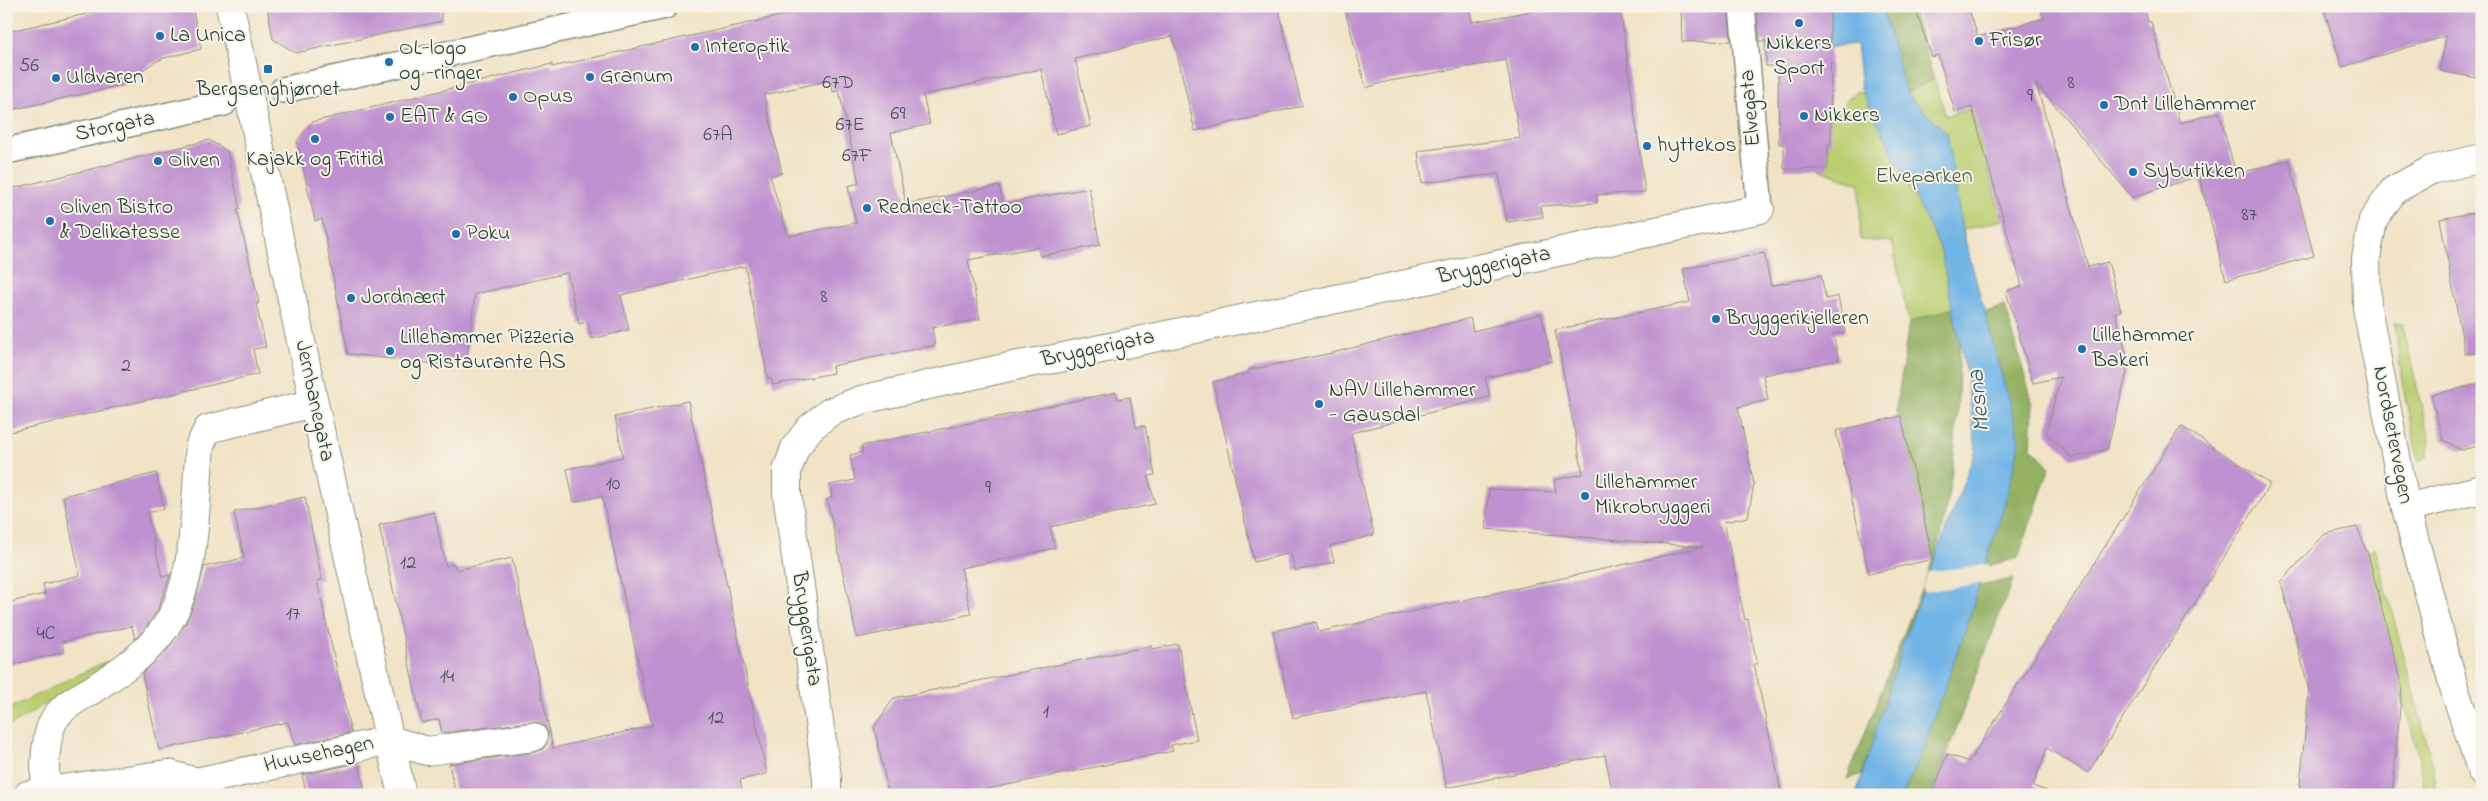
<svg xmlns="http://www.w3.org/2000/svg" width="2488" height="801" font-family="'Indie Flower',sans-serif">
	<style>
		.green { fill: #bacd70; stroke: #6c8552 }
		.forest { fill: #93b062; stroke: #59764b }
		.water { fill: #71b4e6; stroke: #48788d }
		.pier { fill: #f1e3c6 }
		.building { fill: #c091d0; fill-rule: evenodd }
		.lines { fill: none; stroke-linecap: round; stroke-linejoin: round }
		.pedestrian-casing { stroke: #88907d; stroke-width: 28 }
		.minor-casing { stroke: #88907d; stroke-width: 30 }
		.secondary-casing { stroke: #88907d; stroke-width: 30 }
		.pedestrian { stroke: #fff; stroke-width: 25 }
		.minor { stroke: #fff; stroke-width: 28 }
		.secondary { stroke: #fff; stroke-width: 28 }
		.poi-dot { fill: #1f6fb2; stroke: #f7f3e8; stroke-width: 2 }
		.labels { text-anchor: middle; dominant-baseline: central; stroke-width: 4; stroke-linejoin: round; paint-order: stroke }
		.number-label { font-size: 20px; fill: #47525b }
		.poi-label { font-size: 22px; fill: #1f3d34; stroke: #f7f3e8; text-anchor: start }
		.street-label { font-size: 22px; fill: #1f3d34; stroke: #f7f3e8 }
		.park-label { font-size: 22px; fill: #3e5a40; stroke: #f7f3e8 }
		.water-label { font-size: 24px; font-style: italic; fill: #345b60; stroke: #f7f3e8 }
	</style>
	<rect width="100%" height="100%" fill="#f7f3e8"/>
	<filter id="ink" filterUnits="userSpaceOnUse"><feTurbulence type="fractalNoise" baseFrequency=".02" numOctaves="2"/><feDisplacementMap in="SourceGraphic" scale="10" xChannelSelector="R" yChannelSelector="G"/><feConvolveMatrix kernelMatrix="1 2 1 2 8 2 1 2 1" color-interpolation-filters="sRGB"/></filter>
	<filter id="wash" filterUnits="userSpaceOnUse"><feTurbulence type="fractalNoise" baseFrequency=".0096" numOctaves="4" result="noise"/><feDisplacementMap in="SourceGraphic" scale="20" xChannelSelector="R" yChannelSelector="G"/><feGaussianBlur stdDeviation="1.12" result="paint"/><feColorMatrix in="noise" values="0 0 0 0 0 0 0 0 0 0 0 0 0 0 0 0 0 1.4 0 .05"/><feComposite in="paint" operator="in"/></filter>
	<g filter="url(#wash)">
		<rect width="100%" height="100%" fill="#f1e3c6"/>
		<path class="green" d="M1934 79 1946 116 1971 109 2002 220 1963 230 1978 301 1909 322 1892 242 1860 240V184L1820 170 1821 144 1825 120 1857 91 1897 109 1906 93Z
			M2395 323H2402L2430 443 2427 456 2418 461 2402 381Z
			M2375 548 2432 762 2436 795H2422L2424 792 2418 752 2360 556Z
			M105 662 110 663 72 691 49 702 6 728V710Z"/>
		<path class="forest" d="M1882 6H1912L1934 79 1906 93Z
			M1960 306C1959 372 1959 438 1947 503 1930 596 1893 685 1862 774L1847 779 1933 559 1896 411 1909 322Z
			M2005 306 2033 405 2031 447 2050 467 2018 558 1966 571 1991 444 1983 313Z
			M2013 579 1931 795H1896L1975 587Z"/>
		<path class="water" d="M1827 6H1882L1906 93 1947 133 1962 229 2020 442 2006 499 1964 635 1916 767 1902 795H1856L1904 640 1976 450 1965 367 1940 248 1861 89 1856 44 1825 47Z"/>
		<path class="pier" d="M1989 564 1983 583 1923 592 1922 587 1928 572Z"/>
		<g id="blocks">
			<path class="building" d="M121 6H192L201 49 164 58 153 63 144 69 132 83 6 111V32Z
				M267 6H440L442 21 296 53 273 39Z
				M825 6H1278L1302 106 1195 131 1173 36 1075 59 1091 126 1056 134 1041 69 923 95 930 124 891 133 906 204 999 186 1003 204 1089 188 1100 245 1040 256 1038 247 968 260 980 319 932 328 935 345 832 366 833 373 773 385 771 378 768 379 745 266 621 295 629 330 592 339 588 322 579 324 567 273 475 294 466 365 446 362V365L348 354 322 219 315 221 297 141 312 122 552 64V67ZM831 80 833 92 839 90 859 183 848 186 856 223 788 236 770 176 782 173 764 95Z
				M1344 6H1469L1472 22 1537 10 1536 6H1620L1645 192 1597 195V203L1541 206 1543 217 1507 222 1499 174 1422 183 1418 151 1520 138 1506 60 1389 81 1366 88Z
				M1681 6H1728L1731 41 1682 42Z
				M1756 6H1830L1831 144H1828V169H1784V144H1779L1778 66H1766V41H1760Z
				M1914 6H1968L1978 37 2044 18 2040 6H2144L2148 22H2151L2180 123 2219 112 2236 174 2289 160 2314 256 2226 280 2199 176 2132 197 2036 83 2088 267 2108 262 2121 311 2115 313 2127 356 2123 358 2127 373 2107 449 2072 458 2046 433 2061 377 2033 383 2006 291 2022 286 1972 107 1955 112 1938 55 1932 57Z
				M2323 6H2482V79L2440 71 2446 36 2342 67Z
				M209 140 227 151 240 209H237L259 303 256 304 266 347 253 349 258 374 6 433V190Z
				M2482 211V352L2465 354 2440 219Z
				M1764 253 1771 286 1821 275 1826 299 1838 296 1845 332 1833 334 1839 360 1763 375 1768 400 1738 407 1754 484 1748 517 1724 522 1745 620 1748 619 1757 664H1754L1782 795H1613L1605 755 1447 788 1426 691 1293 718 1273 631 1316 622 1319 632 1703 547 1486 529 1489 489 1556 492 1554 480 1583 474 1555 330 1690 302 1683 269Z
				M1541 314 1552 361 1485 378 1490 397 1351 433 1374 535 1330 546 1334 562 1295 571 1291 553 1254 562 1213 382 1249 373 1248 370 1332 353 1470 318 1473 331Z
				M2482 383V445L2461 450 2443 440 2431 395Z
				M1116 392 1118 399 1130 397 1136 427 1145 426 1155 475 1148 476 1155 504 1050 527 1055 548 961 568 971 614 857 638 827 499 832 497 830 485 855 480 850 455 863 452 861 446Z
				M688 401 767 774 740 780 743 795H456L449 764 536 752 543 749 547 743 548 734 545 727 538 722H531L442 733 439 719 422 723 379 525 434 512 446 566 454 564 456 570 512 558 553 748 652 726 602 496 574 502 567 469 623 457 615 417Z
				M1901 416 1933 559 1869 574 1836 431Z
				M2181 426 2270 484 2088 773 2047 748 2033 786 2047 791 2046 795H1932L1947 754 1969 762Z
				M156 473 164 509 147 513 162 577 170 575 158 609 145 629 135 639 132 626 62 642 64 652 6 666V603L45 594 43 584 80 575 63 496Z
				M305 497 322 580 317 581 351 733 295 745 288 722 159 750 142 674 168 649 185 624 195 602 204 567 244 558 234 512Z
				M2357 527 2368 554 2402 687 2392 795H2299L2309 690 2281 582 2325 534Z
				M1178 644 1197 740 1171 745 1173 751 958 795H889L874 727 894 698 1151 646 1152 649Z
				M358 763 366 795H307L302 775Z"/>
		</g>
	</g>
	<g filter="url(#ink)">
		<use href="#blocks" fill-opacity="0" stroke="#88907d" stroke-width="1"/>
		<g class="lines">
			<defs>
				<path id="pedestrian" d="M1742 6 1760 209
					M283 90 665 6
					M6 151 224 103"/>
				<path id="minor" d="M230 6 314 403 402 795
					M2406 508 2482 489
					M47 791 168 774 196 782 390 740 427 751 533 737
					M28 795 47 791C43 773 45 731 56 717 64 705 80 697 92 690 122 670 155 649 172 616 197 568 195 499 200 445L208 429 314 403
					M827 795V778L787 494V471L795 448 810 428 830 412 861 400 1018 365 1054 359 1760 209"/>
				<path id="secondary" d="M2482 158 2431 170 2394 190 2373 220 2366 258 2367 308 2406 508 2455 691 2482 772"/>
			</defs>
			<use href="#pedestrian" class="pedestrian-casing"/>
			<use href="#minor" class="minor-casing"/>
			<use href="#secondary" class="secondary-casing"/>
			<use href="#pedestrian" class="pedestrian"/>
			<use href="#minor" class="minor"/>
			<use href="#secondary" class="secondary"/>
		</g>
	</g>
	<g class="poi-dot">
		<circle cx="1799" cy="23" r="5"/>
		<circle cx="160" cy="36" r="5"/>
		<circle cx="1979" cy="41" r="5"/>
		<circle cx="695" cy="47" r="5"/>
		<circle cx="389" cy="62" r="5"/>
		<rect x="263" y="64" width="10" height="10" rx="2.5"/>
		<circle cx="590" cy="77" r="5"/>
		<circle cx="56" cy="78" r="5"/>
		<circle cx="513" cy="97" r="5"/>
		<circle cx="2104" cy="105" r="5"/>
		<circle cx="1804" cy="116" r="5"/>
		<circle cx="390" cy="117" r="5"/>
		<circle cx="315" cy="139" r="5"/>
		<circle cx="1647" cy="146" r="5"/>
		<circle cx="158" cy="161" r="5"/>
		<circle cx="2133" cy="172" r="5"/>
		<circle cx="867" cy="208" r="5"/>
		<circle cx="50" cy="221" r="5"/>
		<circle cx="456" cy="234" r="5"/>
		<circle cx="351" cy="298" r="5"/>
		<circle cx="1716" cy="319" r="5"/>
		<circle cx="2082" cy="349" r="5"/>
		<circle cx="390" cy="351" r="5"/>
		<circle cx="1319" cy="404" r="5"/>
		<circle cx="1585" cy="496" r="5"/>
	</g>
	<g class="labels">
		<g class="number-label">
			<text x="29" y="66">56</text>
			<text x="838" y="83">67D</text>
			<text x="2071" y="83">8</text>
			<text x="2030" y="96">9</text>
			<text x="898" y="114">69</text>
			<text x="850" y="125">67E</text>
			<text x="718" y="135">67A</text>
			<text x="857" y="156">67F</text>
			<text x="2249" y="215">87</text>
			<text x="824" y="297">8</text>
			<text x="126" y="366">2</text>
			<text x="613" y="484">10</text>
			<text x="988" y="488">9</text>
			<text x="408" y="563">12</text>
			<text x="293" y="614">17</text>
			<text x="46" y="634">4C</text>
			<text x="447" y="677">14</text>
			<text x="1046" y="712">1</text>
			<text x="716" y="718">12</text>
		</g>
		<g class="poi-label">
			<text x="170" y="36">La Unica</text>
			<text x="1989" y="41">Frisør</text>
			<text x="1799" y="44" text-anchor="middle">Nikkers<tspan x="1799" dy="25">Sport</tspan></text>
			<text x="705" y="47">Interoptik</text>
			<text x="399" y="49">OL-logo<tspan x="399" dy="25">og -ringer</tspan></text>
			<text x="600" y="77">Granum</text>
			<text x="66" y="78">Uldvaren</text>
			<text x="268" y="90" text-anchor="middle">Bergsenghjørnet</text>
			<text x="523" y="97">Opus</text>
			<text x="2114" y="105">Dnt Lillehammer</text>
			<text x="1814" y="116">Nikkers</text>
			<text x="400" y="117">EAT &amp; GO</text>
			<text x="1657" y="146">hyttekos</text>
			<text x="315" y="160" text-anchor="middle">Kajakk og Fritid</text>
			<text x="168" y="161">Oliven</text>
			<text x="2143" y="172">Sybutikken</text>
			<text x="60" y="208">Oliven Bistro<tspan x="60" dy="25">&amp; Delikatesse</tspan></text>
			<text x="877" y="208">Redneck-Tattoo</text>
			<text x="466" y="234">Poku</text>
			<text x="361" y="298">Jordnært</text>
			<text x="1726" y="319">Bryggerikjelleren</text>
			<text x="2092" y="336">Lillehammer<tspan x="2092" dy="25">Bakeri</tspan></text>
			<text x="400" y="338">Lillehammer Pizzeria<tspan x="400" dy="25">og Ristaurante AS</tspan></text>
			<text x="1329" y="391">NAV Lillehammer<tspan x="1329" dy="25">- Gausdal</tspan></text>
			<text x="1595" y="483">Lillehammer<tspan x="1595" dy="25">Mikrobryggeri</tspan></text>
		</g>
		<g class="street-label">
			<text transform="translate(1751 108) rotate(-95)">Elvegata</text>
			<text transform="translate(115 127) rotate(-12)">Storgata</text>
			<text transform="translate(1494 266) rotate(-12)">Bryggerigata</text>
			<text transform="translate(1098 349) rotate(-12)">Bryggerigata</text>
			<text transform="translate(314 401) rotate(78)">Jernbanegata</text>
			<text transform="translate(2392 435) rotate(79)">Nordsetervegen</text>
			<text transform="translate(806 629) rotate(82)">Bryggerigata</text>
			<text transform="translate(319 755) rotate(-12)">Huusehagen</text>
		</g>
		<g class="park-label">
			<text x="1924" y="177">Elveparken</text>
		</g>
		<g class="water-label">
			<text transform="translate(1980 401) rotate(-96)">Mesna</text>
		</g>
	</g>
	<rect width="2488" height="801" fill="none" stroke="#f7f3e8" stroke-width="25"/>
</svg>
